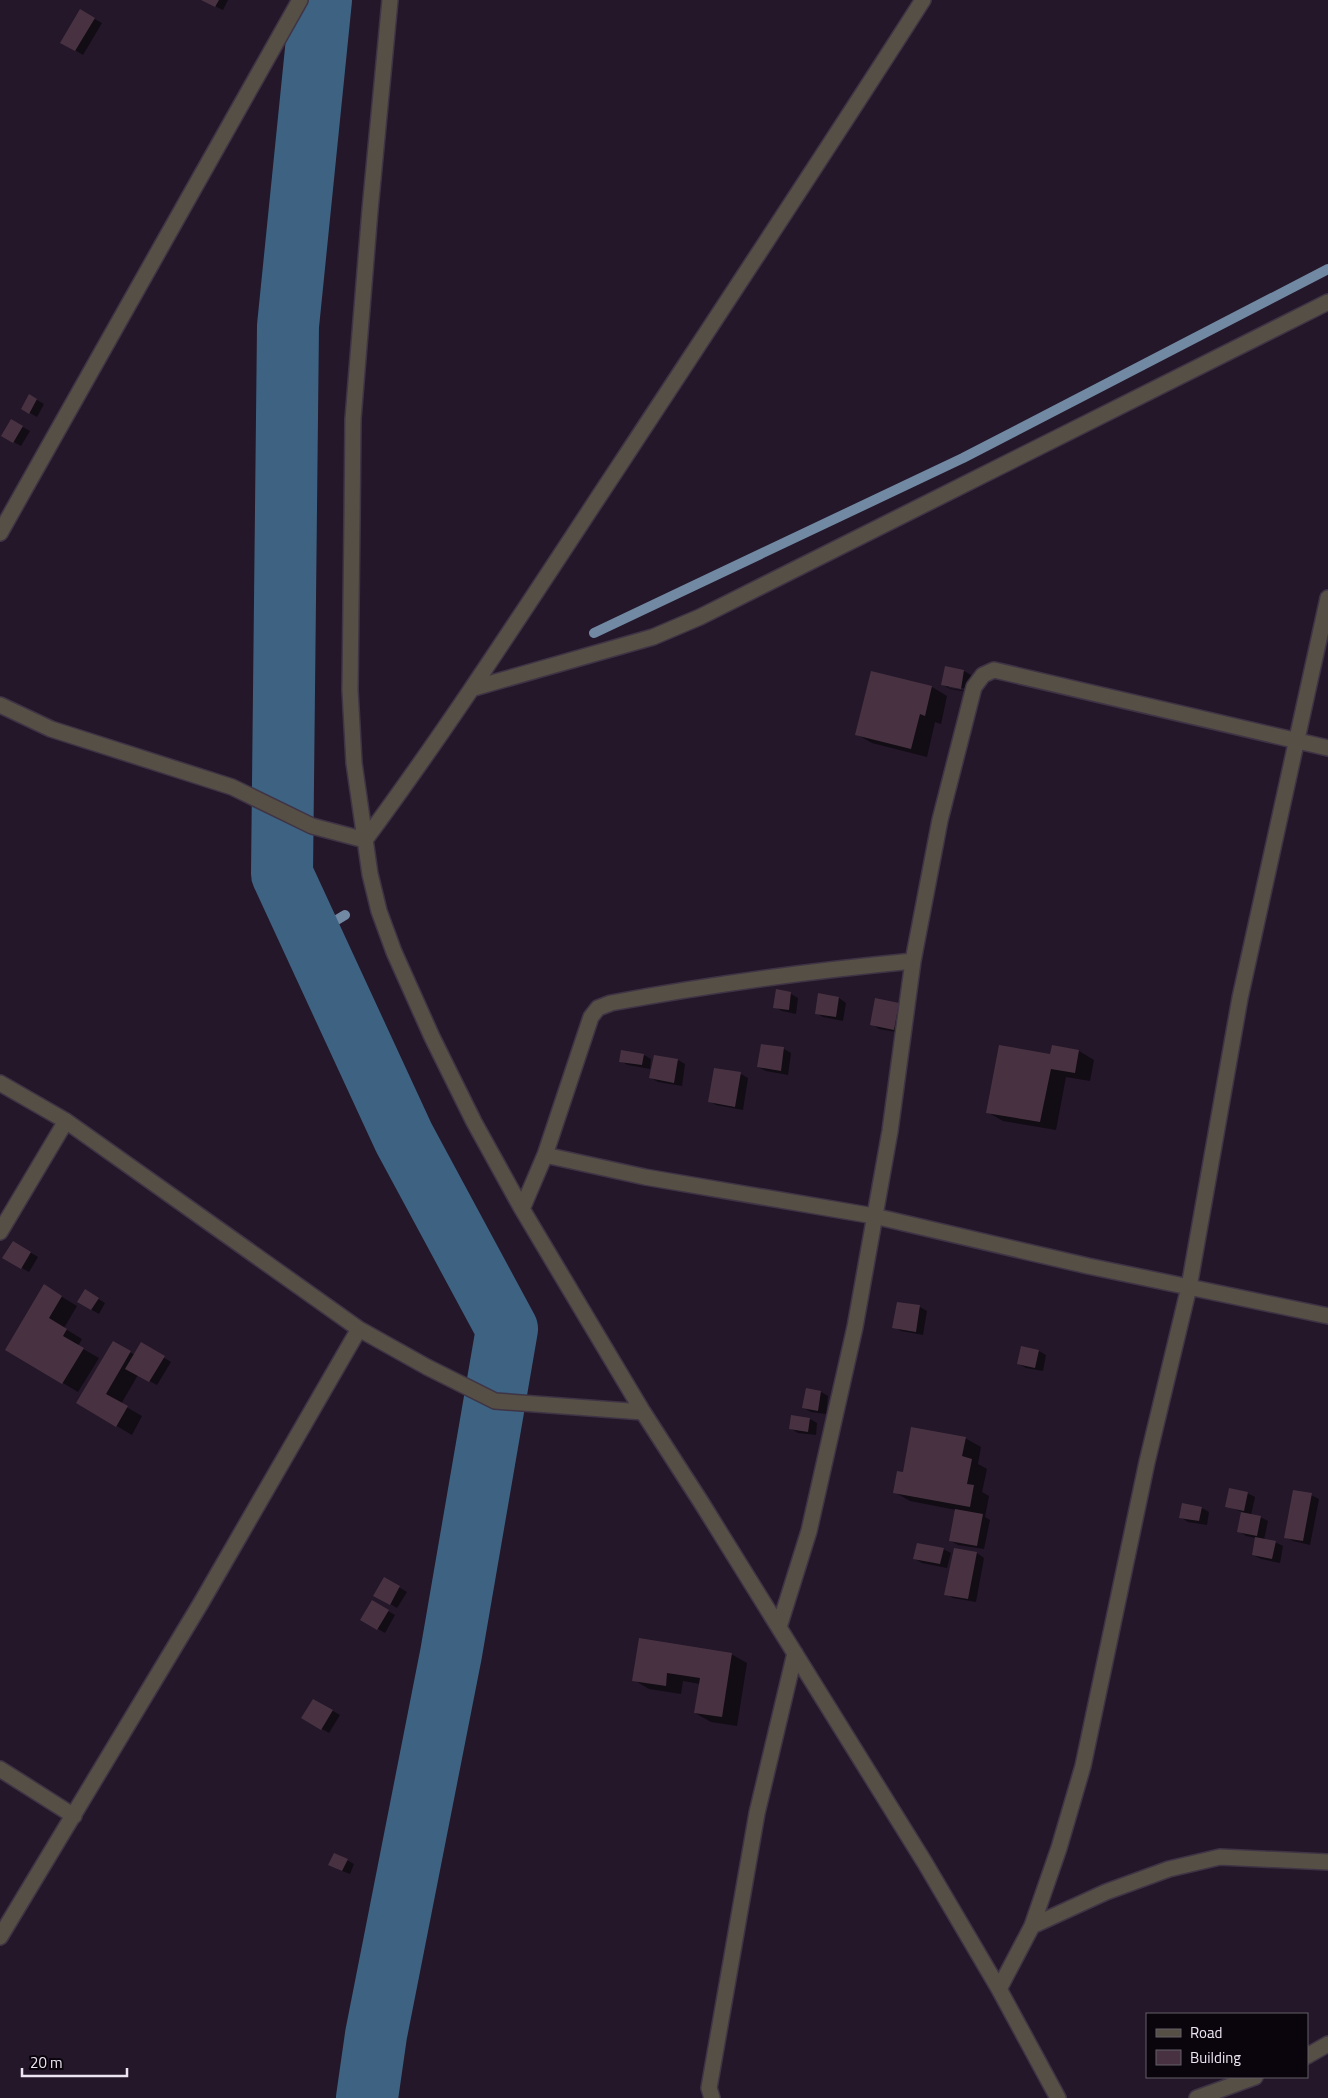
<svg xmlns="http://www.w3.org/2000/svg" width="1328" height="2098" font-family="'Titillium Web',sans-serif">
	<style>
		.shadow { fill: #0007; fill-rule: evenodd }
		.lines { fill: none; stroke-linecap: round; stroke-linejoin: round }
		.stream { stroke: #7289a4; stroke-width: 10 }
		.river { stroke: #3e6282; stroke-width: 62 }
		.building { fill: #483241 }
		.minor-casing { stroke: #3f3445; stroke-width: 18 }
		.minor { stroke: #564f46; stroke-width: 15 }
	</style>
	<rect width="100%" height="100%" fill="#231729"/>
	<path class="shadow" d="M202 0H228L223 10Z
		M80 11 102 23 83 55 62 42Z
		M30 396 44 404 37 417 23 409Z
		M12 421 30 431 21 446 3 436Z
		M946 668 964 671 971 675 968 692 950 689 943 685ZM949 686 968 689 967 691 949 688Z
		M932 687 947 696 941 724 935 722 927 757 872 743 856 734Z
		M777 991 791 994 798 998 796 1014 782 1011 775 1007Z
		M819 995 839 998 846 1003 843 1021 823 1017 816 1013Z
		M876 999 899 1004 906 1008 902 1033 879 1029 872 1024Z
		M762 1045 784 1049 791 1053 788 1075 766 1071 758 1067Z
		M1053 1047 1079 1051 1094 1060 1090 1081 1066 1077 1056 1130 1003 1121 987 1112 1051 1056Z
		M644 1055 651 1059 650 1069 628 1065 620 1061Z
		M678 1060 685 1064 682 1086 658 1082 651 1078Z
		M715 1069 741 1074 748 1078 743 1110 716 1105 709 1101Z
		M13 1242 38 1257 29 1272 4 1258Z
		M85 1291 105 1303 99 1314 78 1302Z
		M59 1295 77 1306 64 1328 82 1339 78 1346 99 1358 78 1392 6 1349Z
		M920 1307 927 1311 923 1335 901 1331 894 1327Z
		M114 1343 135 1355 142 1344 171 1362 157 1385 138 1375 121 1404 142 1416 132 1435 78 1403Z
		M1039 1351 1046 1355 1043 1371 1026 1368 1019 1364Z
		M821 1392 828 1396 826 1414 811 1412 804 1408Z
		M792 1416 810 1419 817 1423 816 1435 798 1433 790 1428Z
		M965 1438 981 1447 978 1464 987 1469 982 1492 989 1496 985 1517 990 1520 984 1549 958 1545 951 1541 956 1510 910 1501 894 1492 904 1474Z
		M1247 1493 1255 1497 1251 1515 1260 1517 1268 1521 1264 1540 1275 1542 1283 1546 1280 1563 1261 1559 1253 1555 1256 1538 1246 1536 1239 1531 1242 1512 1227 1506Z
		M1311 1495 1319 1499 1310 1545 1293 1541 1286 1537Z
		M1183 1504 1202 1508 1209 1512 1207 1525 1188 1522 1180 1517Z
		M943 1549 951 1553 947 1568 922 1563 915 1559Z
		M977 1553 984 1558 976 1602 953 1598 946 1594Z
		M385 1579 407 1592 397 1608 375 1595Z
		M372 1602 395 1615 385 1633 361 1619Z
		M731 1654 747 1663 737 1726 711 1722 695 1713 700 1684 683 1681 681 1694 649 1689 634 1680Z
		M314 1700 340 1715 329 1733 303 1718Z
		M347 1860 354 1864 350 1874 337 1869Z"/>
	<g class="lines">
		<path class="stream" d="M594 633 963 458 1328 269
			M310 936 345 915"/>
		<path class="river" d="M321 0 288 326 282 874 404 1138 507 1329 451 1654 376 2035 367 2098"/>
	</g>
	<path class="building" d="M201 0H219L215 7Z
		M80 9 95 18 75 51 60 43Z
		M29 394 37 399 29 414 21 409Z
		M11 419 23 426 13 443 1 436Z
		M945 666 964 670 961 689 941 685Z
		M871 671 932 686 925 716 920 714 911 749 855 735Z
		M776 989 791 992 789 1010 773 1008Z
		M818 993 839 997 836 1017 815 1014Z
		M875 998 899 1003 894 1030 870 1025Z
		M761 1044 784 1047 781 1071 757 1067Z
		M999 1045 1050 1054 1052 1045 1079 1050 1075 1073 1051 1069 1040 1122 986 1113Z
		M621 1050 644 1054 642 1065 619 1062Z
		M654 1055 678 1059 674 1083 649 1078Z
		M714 1068 741 1072 735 1107 708 1102Z
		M13 1241 31 1252 21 1269 2 1258Z
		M44 1284 62 1296 49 1318 67 1329 63 1336 84 1348 62 1384 5 1350Z
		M85 1289 99 1298 91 1310 77 1302Z
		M897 1302 920 1305 916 1332 892 1328Z
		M113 1341 131 1351 106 1394 128 1406 116 1427 76 1403Z
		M141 1342 165 1356 149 1382 125 1369Z
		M1021 1346 1039 1350 1035 1368 1017 1364Z
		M806 1388 821 1391 818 1411 802 1408Z
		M791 1415 810 1418 808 1432 789 1429Z
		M911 1427 966 1437 962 1456 972 1459 967 1484 974 1485 970 1507 893 1493 897 1471 903 1472Z
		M1229 1488 1248 1492 1244 1511 1225 1507Z
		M1293 1490 1312 1493 1303 1541 1284 1538Z
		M1182 1503 1202 1507 1199 1521 1179 1518Z
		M955 1509 983 1514 977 1546 949 1541Z
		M1241 1512 1261 1516 1257 1536 1237 1532Z
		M1255 1537 1276 1541 1272 1559 1252 1555Z
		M917 1543 944 1548 940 1564 913 1559Z
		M954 1548 977 1552 968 1599 944 1595Z
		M384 1577 400 1586 390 1605 373 1596Z
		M372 1600 389 1610 377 1630 360 1620Z
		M639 1638 732 1653 722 1717 694 1713 700 1678 667 1673 666 1686 632 1681Z
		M313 1699 333 1710 321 1730 301 1718Z
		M334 1853 348 1859 342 1871 328 1865Z"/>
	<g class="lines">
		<defs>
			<path id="minor" d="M390 0 370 210 353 419 352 520 350 690 354 763 370 874 379 911 394 952 432 1037 474 1122 522 1209 643 1412 701 1502 925 1863 999 1989 1058 2098
				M0 533 300 0
				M474 688 653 637 700 617 1328 302
				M0 705 51 729 232 787 312 826 365 840C456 717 537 590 621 463 722 309 824 155 923 0
				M0 1083 66 1121 359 1329 427 1367 495 1401 643 1412
				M545 1155 645 1177 874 1216 1088 1266 1328 1316
				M522 1209 545 1155 591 1017 598 1008 611 1003C712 984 810 971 913 961
				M0 1232 66 1121
				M779 1627 809 1531 855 1327 890 1131 913 961 940 820 974 687 983 675 994 670 1328 748
				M0 1769 74 1816
				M1032 1926 1106 1892 1169 1869 1220 1857 1328 1862
				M0 1937 201 1603 359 1329
				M999 1989 1032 1926 1059 1848 1083 1766 1147 1462 1189 1287 1240 998 1328 598
				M1307 2056 1328 2044
				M712 2098 709 2088 757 1813 795 1653
				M1197 2098 1255 2077"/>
		</defs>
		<use href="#minor" class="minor-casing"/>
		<use href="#minor" class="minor"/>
	</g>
	<rect x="1146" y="2013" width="162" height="65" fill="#0a050c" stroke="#655f68"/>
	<rect x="1156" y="2029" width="25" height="8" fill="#564f46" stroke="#655f68"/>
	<text x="1190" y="2038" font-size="15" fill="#ede5f2">Road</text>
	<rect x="1156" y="2050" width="25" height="15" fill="#483241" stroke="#655f68"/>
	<text x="1190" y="2063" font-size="15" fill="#ede5f2">Building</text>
	<path d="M22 2068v8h105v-8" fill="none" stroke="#ede5f2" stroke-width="2.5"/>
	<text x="30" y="2068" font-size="15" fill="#ede5f2" stroke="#0a050c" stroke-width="4" paint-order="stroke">20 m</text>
</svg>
